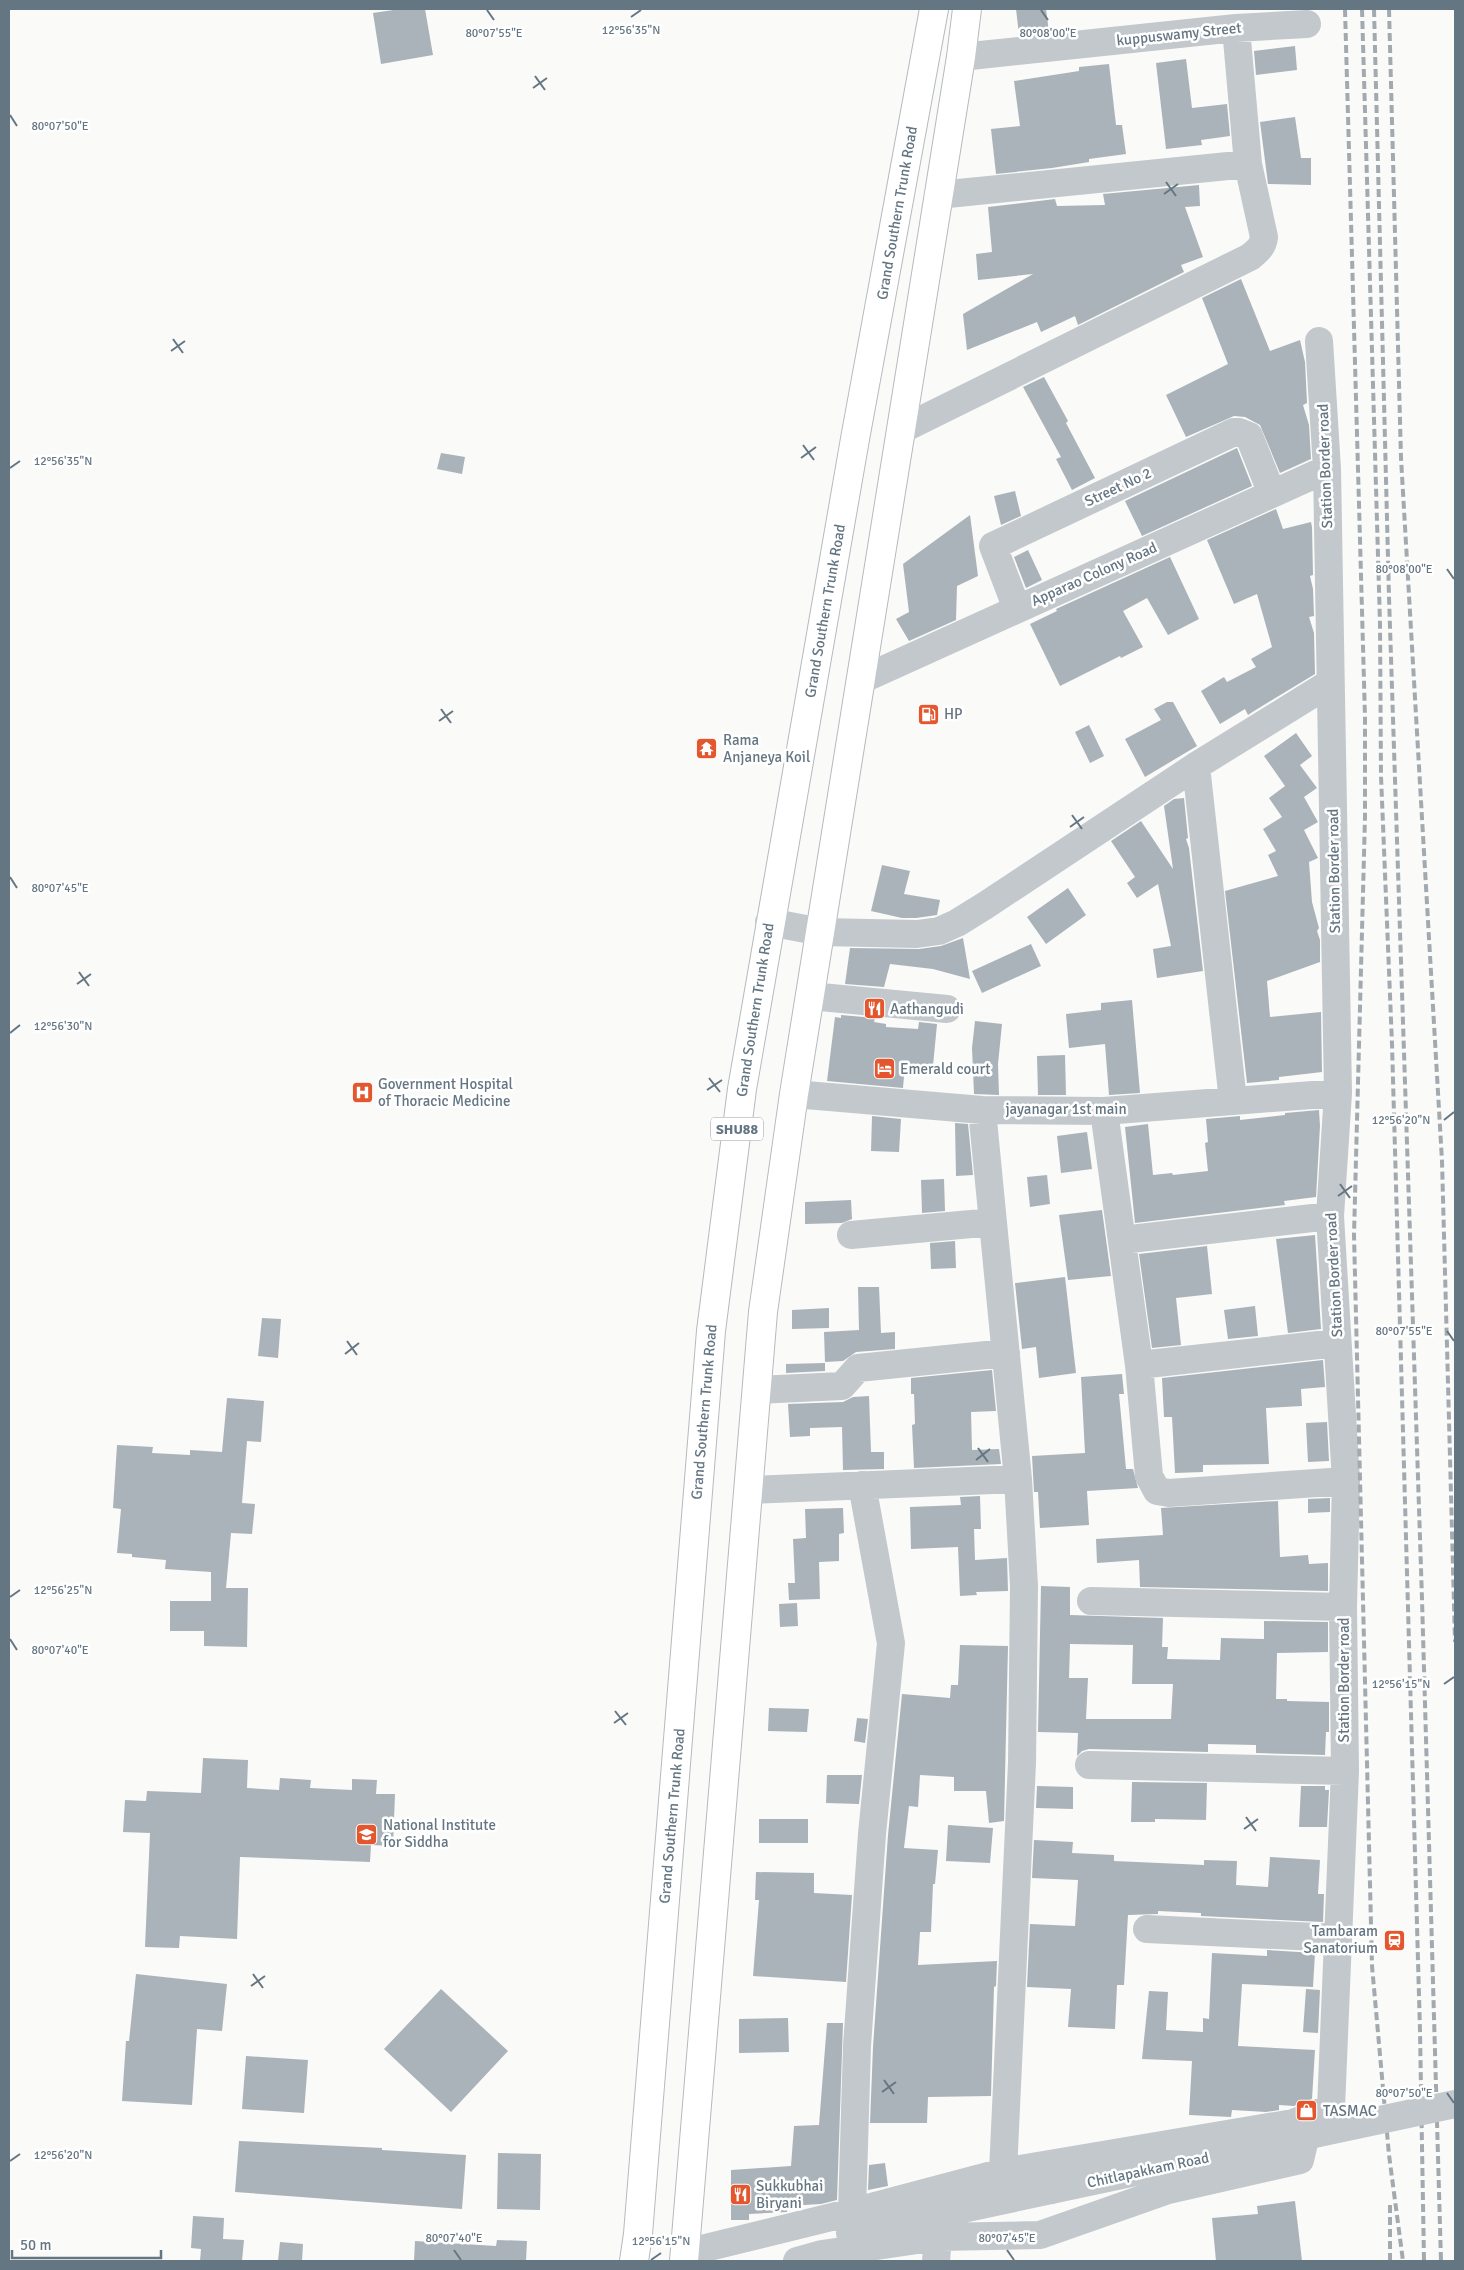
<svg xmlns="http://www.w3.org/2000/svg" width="1464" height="2270" font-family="Signika,sans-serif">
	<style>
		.building { fill: #aab3b9; fill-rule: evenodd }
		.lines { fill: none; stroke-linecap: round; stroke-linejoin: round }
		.major-casing { stroke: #b5babe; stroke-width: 30 }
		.minor { stroke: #c3c8cc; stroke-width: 28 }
		.major { stroke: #fff; stroke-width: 28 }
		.rail { stroke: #a2aab0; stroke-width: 4; stroke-dasharray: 8 4; stroke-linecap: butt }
		.minor-bridge { stroke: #c3c8cc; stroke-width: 28 }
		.ticks { fill: none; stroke: #657683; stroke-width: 2 }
		.labels { text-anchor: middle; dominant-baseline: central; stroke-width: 5; stroke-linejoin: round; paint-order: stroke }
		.shield { fill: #fff; stroke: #939fa8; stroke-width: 1 }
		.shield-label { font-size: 14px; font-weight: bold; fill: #657683 }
		.street-label { font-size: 15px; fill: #657683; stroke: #fff }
		.poi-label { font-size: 15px; fill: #657683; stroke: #fff; text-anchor: start }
		.ticks-label { font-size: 12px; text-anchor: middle; fill: #657683; stroke: #fff; stroke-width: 5; stroke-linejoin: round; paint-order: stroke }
	</style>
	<rect width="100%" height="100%" fill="#fafaf8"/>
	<path class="building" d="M400 9H425L433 55 381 64 373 13Z
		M1016 9H1046L1049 32 1019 35Z
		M1295 46 1297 70 1256 75 1254 51Z
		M1186 59 1192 108 1227 104 1230 136 1201 140 1202 145 1166 149 1156 63Z
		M1109 64 1116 125H1122L1126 154 1089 159V162L1052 168 996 174 991 129 1020 126 1014 81 1079 71V67Z
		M1295 117 1301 158H1311V185L1268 184 1260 122Z
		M1199 185 1200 206 1185 207 1203 257 1181 265 1184 272 1078 325 1075 316 1041 332 1037 322 967 350 963 314 1033 274 978 280 976 254 992 252 988 207 1055 199 1057 206 1105 205 1103 194Z
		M1241 279 1270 351 1300 340 1305 362 1307 403 1303 405 1309 425 1311 459 1280 473 1260 425 1245 417 1234 416 1186 437 1166 395 1228 364 1202 298Z
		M1044 377 1068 421 1066 423 1095 478 1072 490 1056 459 1061 457 1023 387Z
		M1237 448 1252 486 1142 536 1125 501Z
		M441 453 465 457 462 474 437 469Z
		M1015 491 1021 516 1001 525 994 496Z
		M1276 509 1283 529 1311 522 1312 527 1313 575 1310 576 1313 589 1314 616 1309 617 1314 633 1315 674 1254 711 1248 715 1245 709 1220 724 1201 691 1224 677 1227 682 1256 667 1251 659 1272 647 1257 594 1234 604 1207 540Z
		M970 515 978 576 957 586 956 620 909 641 896 619 909 612 903 564Z
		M1028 550 1042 580 1026 588 1014 557Z
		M1170 557 1199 619 1168 635 1147 598 1123 611 1143 647 1121 658 1120 656 1060 686 1030 624 1057 611 1056 609Z
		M1167 702H1173L1197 746 1145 777 1125 739 1161 720 1154 709Z
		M1089 725 1104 756 1090 763 1075 732Z
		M1296 733 1312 756 1300 765 1317 788 1304 797 1318 822 1304 830 1318 858 1309 862 1312 902 1319 928 1317 931 1320 940V962L1267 981 1270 1017 1321 1012 1322 1072 1279 1077V1080L1247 1083 1225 891 1278 876 1268 855 1276 851 1263 829 1282 817 1269 798 1285 786 1264 756Z
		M1184 798 1188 838 1186 839 1189 848 1203 971 1157 978 1153 949 1171 946 1158 884 1137 898 1127 883 1135 877 1111 841 1141 821 1173 869 1164 806 1174 799Z
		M882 865 910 871 904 894 940 900 937 915 916 918H902L871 911Z
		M1068 888 1086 915 1046 944 1027 917Z
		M963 938 970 979 933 969 890 964 884 987 845 984 850 948 919 949 941 946Z
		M1031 944 1041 966 982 993 972 971Z
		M1132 1000 1140 1093 1109 1095 1105 1044 1069 1048 1066 1014 1101 1010V1003Z
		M841 1015 875 1018 874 1022 886 1024V1027L918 1029 919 1022 937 1024 933 1066 905 1064 903 1088 827 1081 835 1017 841 1018Z
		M975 1021 1002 1024 998 1064 999 1095 974 1094 972 1048Z
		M1065 1055 1066 1095H1038L1037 1056Z
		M1319 1110 1320 1126 1316 1197 1284 1201 1285 1205 1135 1223 1125 1127 1148 1124 1153 1175 1172 1173 1173 1175 1208 1171 1205 1143 1208 1142 1206 1119 1240 1116V1120L1285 1115V1113Z
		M872 1116 901 1119 899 1152 871 1151Z
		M955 1123 968 1124 973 1175 956 1176Z
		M1087 1132 1092 1169 1061 1173 1057 1136Z
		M1047 1175 1050 1204 1030 1207 1027 1177Z
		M944 1179 945 1211 922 1213 921 1180Z
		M851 1200 852 1219 842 1223 805 1224V1202Z
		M1102 1210 1111 1276 1068 1280 1059 1215Z
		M1315 1235 1321 1329 1288 1333 1276 1239Z
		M955 1241 956 1268 931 1269 930 1243Z
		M1207 1246 1212 1294 1176 1298 1181 1345 1152 1348 1139 1254Z
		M1065 1277 1076 1373 1039 1378 1036 1347 1022 1349 1015 1283Z
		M858 1287H879L881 1333 895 1332V1349L856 1352 843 1361 825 1362 824 1332 859 1330Z
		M1255 1306 1258 1336 1228 1339 1224 1310Z
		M829 1308V1328L792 1329V1310Z
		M262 1318 281 1319 278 1358 258 1356Z
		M1323 1360 1325 1387 1301 1389 1302 1406 1266 1408 1269 1464 1203 1465V1472L1175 1473 1172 1417H1164L1162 1378Z
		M825 1363V1371L786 1373V1364Z
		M992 1370 996 1411 971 1412 972 1450 999 1449 1001 1464 914 1468 912 1425 915 1424 914 1394H911V1378Z
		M1122 1374 1124 1394H1119L1126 1469H1133L1138 1488 1087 1491 1089 1525 1040 1528 1038 1492H1034L1032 1456 1085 1453 1081 1377Z
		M869 1396 871 1452H884V1469L843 1470 842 1427 810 1428V1436L790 1437 788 1404 843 1402 853 1397Z
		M227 1398 264 1401 261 1442 247 1441 242 1503 255 1504 252 1534 231 1533 226 1588H248L247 1647 204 1646V1631H170V1601H211V1572L165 1569 166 1560 132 1557V1554L117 1553 121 1509 113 1508 117 1445 153 1447 152 1453 190 1455V1450L222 1452Z
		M1327 1422 1329 1461 1308 1462 1306 1423Z
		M980 1496 981 1529H974L975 1560 1007 1558 1008 1591 976 1592 977 1595 960 1596 958 1547 911 1549 910 1507 961 1505 960 1497Z
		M1330 1498V1512L1308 1513V1499Z
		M1278 1501 1280 1557 1308 1555 1309 1564 1328 1563V1591L1140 1587 1139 1560 1097 1563 1096 1539 1163 1535 1161 1508Z
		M843 1508 844 1533 839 1534V1561L819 1562 820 1599 789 1600 788 1583H795L793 1539 806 1538 805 1509Z
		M1041 1586 1070 1587V1615L1163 1618 1162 1647H1168L1167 1659 1220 1660 1221 1638 1264 1639V1621L1328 1622V1652L1277 1653 1276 1699H1287V1701L1329 1702V1732H1326L1325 1755 1256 1753V1745L1208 1744V1752L1089 1749 1082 1751 1077 1756 1078 1733 1038 1732ZM1070 1644 1133 1645 1132 1684H1173L1171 1719H1086L1088 1678H1069Z
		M797 1603 798 1626 780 1627 779 1604Z
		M960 1645 1008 1646 1004 1821 989 1823 986 1791H954V1777L920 1775 918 1807 909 1806 904 1848 938 1850 935 1884H933L931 1932H920L918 1965 997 1961 996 1986 994 1987 991 2096 928 2097 927 2123H870L873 2047 888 1835 902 1694 950 1698 951 1685H958Z
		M769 1708 809 1709 807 1732 768 1731Z
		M857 1718 868 1719 865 1743 854 1741Z
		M203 1758 248 1760 247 1788 279 1790 280 1778 311 1780 310 1788 352 1790V1779L377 1780 376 1794H395L393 1846 371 1845 370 1862 240 1857 237 1939 180 1936 179 1948 145 1947 150 1833 123 1832 125 1800 146 1801 147 1791 201 1793Z
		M827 1775H862L859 1804 826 1803Z
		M1132 1782 1207 1783 1206 1820 1155 1819V1822H1131Z
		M1037 1786 1073 1787V1809L1036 1808Z
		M1301 1786H1325V1790H1329L1327 1827H1299Z
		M759 1819H808V1843H759Z
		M948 1825 993 1828 990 1863 946 1861Z
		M1034 1840 1073 1842 1072 1853 1114 1855V1861L1204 1865V1860L1237 1861 1236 1885 1268 1887 1270 1857 1320 1860 1318 1894H1324L1323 1922 1201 1916V1913L1158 1911V1914L1128 1915 1124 1985H1117L1115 2029 1068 2027 1071 1989 1027 1987 1030 1924 1075 1926 1078 1880 1032 1878Z
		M756 1872 814 1873V1893L852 1895 846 1982 753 1976 759 1900H755Z
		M1267 1950 1315 1953 1313 1987 1242 1984 1238 2046 1315 2050 1312 2099 1294 2106 1279 2105V2110L1266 2112 1232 2110 1231 2117 1189 2115 1192 2061 1142 2059 1149 1991 1168 1992 1166 2030 1203 2032V2018L1209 2019 1212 1953 1267 1956Z
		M136 1974 227 1984 222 2031 197 2029 192 2105 122 2101 126 2041H129Z
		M441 1989 508 2051 451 2112 384 2049Z
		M1306 1989 1320 1990 1318 2033 1303 2032Z
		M788 2018 789 2052 739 2053V2019Z
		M827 2023H843L837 2200 821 2204 788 2206 787 2212 749 2214V2220H731V2170L791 2166 794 2126 819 2125Z
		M246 2056 308 2060 304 2113 242 2109Z
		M239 2141 382 2148V2150L466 2155 462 2209 235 2192Z
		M498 2153 541 2154 540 2210 497 2209Z
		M885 2163 888 2186 868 2190 869 2165Z
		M1295 2201 1302 2261H1216L1212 2218 1258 2214 1257 2206Z
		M193 2216 224 2218 223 2239 244 2240 242 2261H200L201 2249 191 2248Z
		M497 2240 527 2241 526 2261H414L415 2241 496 2246Z
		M280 2242 303 2244 302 2261H278Z"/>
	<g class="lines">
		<defs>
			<path id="major" d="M634 2261 638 2234 711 1331 742 1089 855 439 934 9
				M684 2261 763 1312 794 1094 961 57 967 9"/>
		</defs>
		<use href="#major" class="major-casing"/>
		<path class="minor" d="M961 57 1236 28 1307 24
			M938 195 1248 164
			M901 430 1250 257C1257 251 1263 247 1264 237L1248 164 1236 28
			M1017 609 993 546 1234 432H1239L1249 436 1272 494
			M861 680 1327 469
			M1196 766 1233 1101
			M769 922 821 932 917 934 939 931 957 923 986 905 1196 766 1330 683
			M810 996 947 1009
			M794 1094 982 1110 1104 1111 1338 1093
			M982 1110 1018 1479 1024 1586 1022 1763 1003 2172
			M1104 1111 1139 1365 1149 1476 1157 1491 1169 1493 1346 1481
			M851 1235 993 1222
			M1122 1240 1330 1216
			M1139 1365 1337 1343
			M757 1390 842 1386 858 1368 1006 1353
			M749 1490 1018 1479
			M1091 1601 1343 1607
			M1089 1765 1345 1771
			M1147 1929 1337 1938
			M1293 2123 1331 2108 1345 1771 1343 1607 1346 1481 1330 1216 1338 1093 1327 469 1319 341
			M852 2212 857 2046 872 1834 891 1643 862 1485
			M850 2233 1051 2190
			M685 2253 852 2212 1003 2172 1293 2123 1304 2143 1300 2160 1168 2190 1040 2235 938 2237 822 2254 797 2261
			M936 2261 938 2237"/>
		<use href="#major" class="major"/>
		<path class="rail" d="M1345 9 1365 717V817L1354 1235 1372 1966 1389 2155 1403 2261
			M1362 9 1380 624 1381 776 1392 1044 1420 2031 1424 2261
			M1374 9 1389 597 1422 1599 1441 2261
			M1389 9 1401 458 1442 1161 1455 1642
			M1390 2205V2261"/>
		<path class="minor-bridge" d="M1051 2190 1455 2104"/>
	</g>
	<path class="ticks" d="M487 10 494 20M1041 10 1048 20M631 17 641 10M535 76 545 90M533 88 547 78M10 115 17 126M1166 182 1176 196M1164 194 1178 184M173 339 183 353M171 351 185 341M803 445 814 460M801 458 816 447M10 468 20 461M1447 569 1454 579M441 709 451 723M439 721 453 711M1072 815 1082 829M1070 827 1084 817M10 877 17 888M79 972 89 986M77 984 91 974M10 1033 20 1025M709 1078 720 1092M707 1090 722 1080M1444 1120 1454 1112M1340 1184 1350 1198M1338 1196 1352 1186M1447 1331 1454 1341M347 1341 357 1355M345 1354 359 1343M978 1448 988 1462M976 1460 990 1449M10 1597 20 1590M10 1639 17 1650M1444 1684 1454 1677M615 1711 626 1725M614 1723 628 1713M1246 1817 1256 1831M1244 1829 1258 1819M253 1974 263 1988M251 1986 265 1976M884 2080 894 2094M882 2092 896 2082M1447 2093 1454 2103M10 2161 20 2154M454 2250 461 2260M1007 2250 1014 2260M651 2260 661 2253"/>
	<defs>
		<symbol id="fuel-square" viewBox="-11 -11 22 22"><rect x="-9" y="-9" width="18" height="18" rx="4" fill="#e4572e" stroke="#fff"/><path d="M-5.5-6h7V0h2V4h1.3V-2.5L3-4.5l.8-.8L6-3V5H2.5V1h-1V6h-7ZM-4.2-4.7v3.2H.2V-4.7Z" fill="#fff"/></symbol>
		<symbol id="temple-square" viewBox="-11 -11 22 22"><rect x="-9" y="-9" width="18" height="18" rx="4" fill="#e4572e" stroke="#fff"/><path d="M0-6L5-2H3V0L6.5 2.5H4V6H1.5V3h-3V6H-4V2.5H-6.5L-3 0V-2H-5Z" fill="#fff"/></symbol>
		<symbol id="restaurant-square" viewBox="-11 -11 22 22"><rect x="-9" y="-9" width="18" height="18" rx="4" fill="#e4572e" stroke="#fff"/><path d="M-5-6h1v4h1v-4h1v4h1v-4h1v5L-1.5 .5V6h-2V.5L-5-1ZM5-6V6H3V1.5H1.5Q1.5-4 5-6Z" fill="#fff"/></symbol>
		<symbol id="hotel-square" viewBox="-11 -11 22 22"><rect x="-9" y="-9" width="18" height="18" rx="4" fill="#e4572e" stroke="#fff"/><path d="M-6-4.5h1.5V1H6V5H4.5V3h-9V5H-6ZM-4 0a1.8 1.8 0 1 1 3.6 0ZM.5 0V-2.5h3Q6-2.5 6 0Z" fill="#fff"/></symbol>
		<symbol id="hospital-square" viewBox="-11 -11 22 22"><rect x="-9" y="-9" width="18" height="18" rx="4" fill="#e4572e" stroke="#fff"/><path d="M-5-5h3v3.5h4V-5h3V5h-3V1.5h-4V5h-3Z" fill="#fff"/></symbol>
		<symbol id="university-square" viewBox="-11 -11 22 22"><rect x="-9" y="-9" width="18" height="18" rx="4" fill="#e4572e" stroke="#fff"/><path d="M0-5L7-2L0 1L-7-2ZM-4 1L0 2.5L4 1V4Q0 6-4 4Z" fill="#fff"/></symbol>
		<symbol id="station-square" viewBox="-11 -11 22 22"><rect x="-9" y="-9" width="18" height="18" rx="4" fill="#e4572e" stroke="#fff"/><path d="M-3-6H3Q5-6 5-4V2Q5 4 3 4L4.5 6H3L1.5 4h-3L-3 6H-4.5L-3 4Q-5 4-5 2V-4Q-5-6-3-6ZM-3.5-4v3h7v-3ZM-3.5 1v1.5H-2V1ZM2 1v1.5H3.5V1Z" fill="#fff"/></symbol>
		<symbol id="shop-square" viewBox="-11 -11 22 22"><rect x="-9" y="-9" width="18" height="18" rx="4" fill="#e4572e" stroke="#fff"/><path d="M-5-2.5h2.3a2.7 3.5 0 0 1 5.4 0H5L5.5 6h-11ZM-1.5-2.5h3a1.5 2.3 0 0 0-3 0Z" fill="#fff"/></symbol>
	</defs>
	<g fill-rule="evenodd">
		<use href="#fuel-square" x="916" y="702" width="25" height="25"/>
		<use href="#temple-square" x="694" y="736" width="25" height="25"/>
		<use href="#restaurant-square" x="862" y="996" width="25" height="25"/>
		<use href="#hotel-square" x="872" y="1056" width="25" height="25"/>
		<use href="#hospital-square" x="350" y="1080" width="25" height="25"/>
		<use href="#university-square" x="354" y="1822" width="25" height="25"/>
		<use href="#station-square" x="1382" y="1928" width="25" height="25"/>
		<use href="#shop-square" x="1294" y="2098" width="25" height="25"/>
		<use href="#restaurant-square" x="728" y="2182" width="25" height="25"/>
	</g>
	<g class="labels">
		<rect class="shield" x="711" y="1117.5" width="52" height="23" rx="4"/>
		<g class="shield-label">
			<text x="737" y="1129">SHU88</text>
		</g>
		<g class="street-label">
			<text transform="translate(1179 34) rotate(-6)">kuppuswamy Street</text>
			<text transform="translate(897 213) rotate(-80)">Grand Southern Trunk Road</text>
			<text transform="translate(1325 466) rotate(-92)">Station Border road</text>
			<text transform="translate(1118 487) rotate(-25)">Street No 2</text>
			<text transform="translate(1094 574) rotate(-24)">Apparao Colony Road</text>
			<text transform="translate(825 611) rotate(-80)">Grand Southern Trunk Road</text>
			<text transform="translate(1334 871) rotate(-91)">Station Border road</text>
			<text transform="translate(755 1010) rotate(-81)">Grand Southern Trunk Road</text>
			<text x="1066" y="1109">jayanagar 1st main</text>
			<text transform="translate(1334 1275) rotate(-93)">Station Border road</text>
			<text transform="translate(704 1412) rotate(-85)">Grand Southern Trunk Road</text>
			<text transform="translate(1344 1680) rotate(-90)">Station Border road</text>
			<text transform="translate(672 1816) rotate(-85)">Grand Southern Trunk Road</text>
			<text transform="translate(1148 2170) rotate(-12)">Chitlapakkam Road</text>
		</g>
		<g class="poi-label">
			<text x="944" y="714">HP</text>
			<text x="723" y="740">Rama<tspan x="723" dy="17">Anjaneya Koil</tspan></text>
			<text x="890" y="1009">Aathangudi</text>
			<text x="900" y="1069">Emerald court</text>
			<text x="378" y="1084">Government Hospital<tspan x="378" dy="17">of Thoracic Medicine</tspan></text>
			<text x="383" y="1825">National Institute<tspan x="383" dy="17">for Siddha</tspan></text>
			<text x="1378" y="1931" text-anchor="end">Tambaram<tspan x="1378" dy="17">Sanatorium</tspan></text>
			<text x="1323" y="2111">TASMAC</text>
			<text x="756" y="2186">Sukkubhai<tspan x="756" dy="17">Biryani</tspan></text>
		</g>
	</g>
	<g class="ticks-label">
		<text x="631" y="34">12°56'35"N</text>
		<text x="494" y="37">80°07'55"E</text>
		<text x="1048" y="37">80°08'00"E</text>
		<text x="60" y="130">80°07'50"E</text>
		<text x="63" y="465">12°56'35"N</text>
		<text x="1404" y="573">80°08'00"E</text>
		<text x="60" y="892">80°07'45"E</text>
		<text x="63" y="1030">12°56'30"N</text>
		<text x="1401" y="1124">12°56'20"N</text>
		<text x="1404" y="1335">80°07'55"E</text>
		<text x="63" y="1594">12°56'25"N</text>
		<text x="60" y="1654">80°07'40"E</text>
		<text x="1401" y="1688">12°56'15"N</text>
		<text x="1404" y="2097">80°07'50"E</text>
		<text x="63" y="2159">12°56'20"N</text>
		<text x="454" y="2242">80°07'40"E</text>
		<text x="1007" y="2242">80°07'45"E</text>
		<text x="661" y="2245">12°56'15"N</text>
	</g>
	<rect width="1464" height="2270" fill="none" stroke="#657683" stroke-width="20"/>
	<path d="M12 2250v8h149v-8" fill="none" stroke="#657683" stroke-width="2.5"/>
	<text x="20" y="2250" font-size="15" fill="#657683" stroke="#ffffff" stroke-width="4" paint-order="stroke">50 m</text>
</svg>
